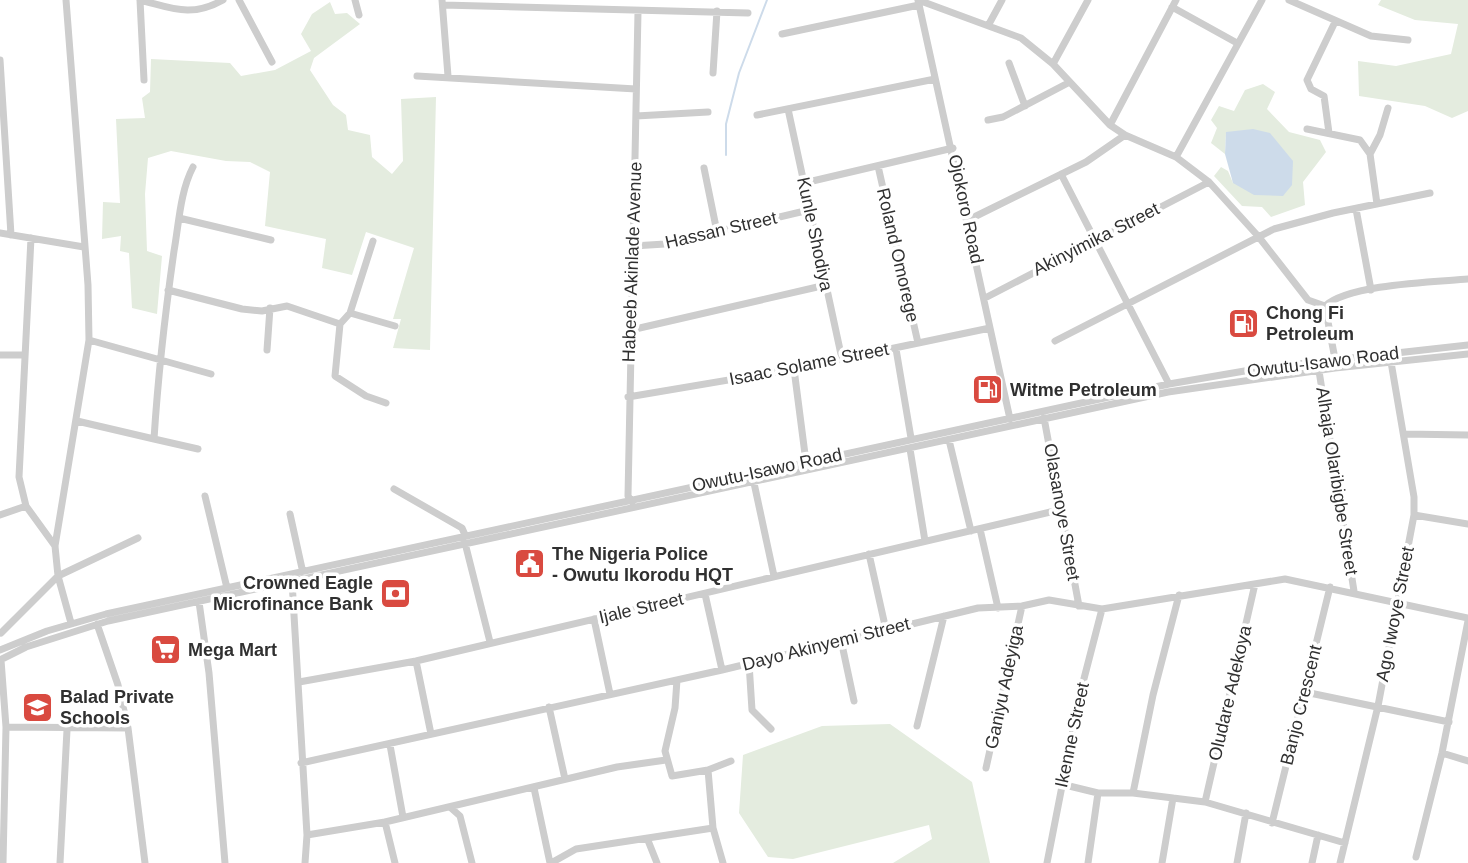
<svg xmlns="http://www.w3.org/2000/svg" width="1468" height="863" font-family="Helvetica,sans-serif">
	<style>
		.green { fill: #e4ecdf }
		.water { fill: #cddbea }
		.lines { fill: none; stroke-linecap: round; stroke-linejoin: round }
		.stream { stroke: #cddbea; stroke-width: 2 }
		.minor { stroke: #cdcdcd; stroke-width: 7 }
		.labels { text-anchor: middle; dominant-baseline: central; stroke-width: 7; stroke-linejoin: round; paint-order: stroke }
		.street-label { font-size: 18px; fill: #303030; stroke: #fff }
		.poi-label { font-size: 18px; font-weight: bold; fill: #303030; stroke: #fff; text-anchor: start }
	</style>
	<rect width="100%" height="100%" fill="#fff"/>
	<path class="green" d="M1381 0H1468V111L1452 118 1425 106 1359 96 1358 61 1396 66 1451 54 1458 24 1415 20 1378 5Z
		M330 2 335 14 347 13 360 24 314 58 310 70 333 105 346 115 348 130 370 135 372 157 392 174 403 161 401 99 436 97 430 350 393 348 401 319H393L414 248 366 232 352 275 322 268 326 239 265 226 270 172 250 162 226 161 171 151 148 158 145 194 147 251 162 256 157 314 132 308 129 253 120 251 121 236 102 239 103 202 120 203 116 119 145 118 142 98 150 92 151 59 230 63 241 76 275 70 311 51 301 34 312 14Z
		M1263 84 1275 92 1267 109 1289 132 1320 140 1326 152 1303 182 1305 205 1271 217 1262 207 1242 206 1214 176 1221 167 1228 171 1233 183 1226 133 1225 154 1211 143 1217 128 1211 120 1219 106 1234 111 1245 90Z
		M890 724 972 782 990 863H893L932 839 929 825 793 859 768 857 739 813 743 755 822 726Z"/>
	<path class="water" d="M1253 129 1270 133 1293 161 1292 185 1283 196 1254 195 1233 183 1225 154 1226 132Z"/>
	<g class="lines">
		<path class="stream" d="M726 155V124L739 73 767 0"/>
		<path class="minor" d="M66 0 88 285 89 340 55 546 58 576 71 623
			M140 0C172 8 191 18 223 0
			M140 0 144 80
			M239 0 272 62
			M355 0 359 15
			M442 0 448 76
			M918 0 1021 38 1053 64 1110 125 1125 135 1176 157 1209 182 1258 236 1308 300 1325 306 1335 359
			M918 0 1010 419
			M1289 0 1371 36 1408 40
			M443 5 748 13
			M1172 7 1237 43
			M989 24 1002 0
			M782 34 919 5
			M0 60 11 235
			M1009 63 1025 106
			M1053 64 1088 0
			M713 73 717 11
			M417 76 636 89
			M788 109 842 359
			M757 115 935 79
			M636 116 708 112
			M988 120 1003 117 1068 83
			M1110 125 1176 0
			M1307 129 1360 140 1370 154 1377 204
			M1329 133 1324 96 1311 89 1307 80 1335 22
			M1370 154 1380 135 1388 108
			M1176 157 1262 0
			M878 166 918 343
			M704 168 717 232
			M1061 174 1169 384
			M804 183 953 148
			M1356 209 1371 290
			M179 218 271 240
			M968 220 1086 162 1125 135
			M0 233 84 247
			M31 238 19 477 26 506 55 546
			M373 241 350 313 340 324 335 376 366 396 386 403
			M633 246 665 244 809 210
			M168 290 242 309 262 311 287 306 340 324
			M985 298 1209 182
			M1325 306C1349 284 1434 282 1468 279
			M350 313 395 326
			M631 330 826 285
			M89 340 211 374
			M1055 341 1274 229 1333 213 1430 193
			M896 349 911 438
			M267 350 270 308
			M0 355H23
			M794 369 806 462
			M1319 371 1354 591
			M628 397 794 369 990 328
			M1044 418 1079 606
			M77 421 154 439C158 376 165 314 174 251 179 223 180 192 193 167
			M1404 434 1468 435
			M154 439 198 449
			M949 440 971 531
			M910 449 925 541
			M754 483 774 576
			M394 489 462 528 465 535
			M205 496 227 588
			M632 502 628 496 638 12
			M290 514 303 573
			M0 515 26 506
			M1414 515 1468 524
			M980 529 998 608
			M465 543 490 642
			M869 554 886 630
			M292 581 307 835 305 863
			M705 594 722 670
			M199 602 209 673 225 863
			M594 619 610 694
			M97 624 118 685 128 728 145 863
			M1 633 58 576 138 538
			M841 640 854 701
			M0 650 47 631 106 614 1169 384 1262 368 1468 345
			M0 660 26 647 108 621 1168 392 1335 368 1468 354
			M1 660 6 727 3 863
			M416 661 431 734
			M749 663 752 710 771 729
			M677 680 675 708 665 751 672 776 708 770 713 828 723 863
			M299 682 416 661 1063 509
			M1305 692 1449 722
			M549 707 565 779
			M917 726 944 616
			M6 727 128 728
			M390 745 403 817
			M1442 753 1468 761
			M301 763 722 670 978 608 1022 606 1049 600 1102 609 1285 579 1468 618
			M986 768 1022 606
			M708 770 731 761
			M1061 784 1098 793H1133L1205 802 1345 843
			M534 788 550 863
			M1133 793 1153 695 1179 595
			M1205 802 1255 584
			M451 808 460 816 472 863
			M385 822 395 863
			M1272 823 1330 587
			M307 835 385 822 617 767 666 760
			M647 838 657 863
			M1416 857 1442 753 1468 621
			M60 863 67 730
			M551 863 576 849 713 828
			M1047 863 1080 694 1102 609
			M1088 863 1098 793
			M1162 863 1173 798
			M1237 863 1246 813
			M1312 863 1318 835
			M1340 863 1378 706 1414 515V497L1391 362"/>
	</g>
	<defs>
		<symbol id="fuel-square" viewBox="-11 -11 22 22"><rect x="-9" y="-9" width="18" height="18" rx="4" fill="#d94a40" stroke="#fff"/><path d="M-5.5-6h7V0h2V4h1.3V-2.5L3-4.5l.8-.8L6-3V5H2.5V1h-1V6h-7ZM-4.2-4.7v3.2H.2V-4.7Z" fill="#fff"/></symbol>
		<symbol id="civic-square" viewBox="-11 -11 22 22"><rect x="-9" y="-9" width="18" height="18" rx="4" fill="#d94a40" stroke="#fff"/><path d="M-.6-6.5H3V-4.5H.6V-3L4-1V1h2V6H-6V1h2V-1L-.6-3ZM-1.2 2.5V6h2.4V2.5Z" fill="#fff"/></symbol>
		<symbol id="bank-square" viewBox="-11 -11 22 22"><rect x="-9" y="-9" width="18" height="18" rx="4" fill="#d94a40" stroke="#fff"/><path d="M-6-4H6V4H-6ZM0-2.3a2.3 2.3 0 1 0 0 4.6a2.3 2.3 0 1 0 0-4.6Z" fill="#fff"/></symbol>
		<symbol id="supermarket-square" viewBox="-11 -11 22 22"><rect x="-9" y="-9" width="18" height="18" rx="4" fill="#d94a40" stroke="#fff"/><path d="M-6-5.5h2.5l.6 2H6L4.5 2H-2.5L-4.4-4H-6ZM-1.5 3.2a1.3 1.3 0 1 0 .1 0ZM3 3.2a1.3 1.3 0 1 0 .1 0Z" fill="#fff"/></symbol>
		<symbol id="school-square" viewBox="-11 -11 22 22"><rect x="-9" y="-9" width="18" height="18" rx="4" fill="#d94a40" stroke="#fff"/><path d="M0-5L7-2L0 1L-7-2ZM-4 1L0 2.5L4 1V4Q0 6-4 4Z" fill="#fff"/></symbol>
	</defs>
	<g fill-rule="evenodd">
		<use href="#fuel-square" x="1226" y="306" width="35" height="35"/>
		<use href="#fuel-square" x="970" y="372" width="35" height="35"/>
		<use href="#civic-square" x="512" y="546" width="35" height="35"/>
		<use href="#bank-square" x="378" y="576" width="35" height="35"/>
		<use href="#supermarket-square" x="148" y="632" width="35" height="35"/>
		<use href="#school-square" x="20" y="690" width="35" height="35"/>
	</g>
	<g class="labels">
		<g class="street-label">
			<text transform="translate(966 209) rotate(78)">Ojokoro Road</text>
			<text transform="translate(721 230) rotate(-13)">Hassan Street</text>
			<text transform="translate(815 234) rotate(78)">Kunle Shodiya</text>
			<text transform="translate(1096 239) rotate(-27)">Akinyimika Street</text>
			<text transform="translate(898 255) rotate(77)">Roland Omorege</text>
			<text transform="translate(632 262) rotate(-88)">Habeeb Akinlade Avenue</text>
			<text transform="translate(1323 362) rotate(-7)">Owutu-Isawo Road</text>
			<text transform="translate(809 364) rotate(-11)">Isaac Solame Street</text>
			<text transform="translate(767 470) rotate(-12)">Owutu-Isawo Road</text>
			<text transform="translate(1337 481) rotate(81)">Alhaja Olaribigbe Street</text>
			<text transform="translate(1062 512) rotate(80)">Olasanoye Street</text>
			<text transform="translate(641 608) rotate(-13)">Ijale Street</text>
			<text transform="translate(1395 614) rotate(-79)">Ago Iwoye Street</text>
			<text transform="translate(826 644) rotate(-14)">Dayo Akinyemi Street</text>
			<text transform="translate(1004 687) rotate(-78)">Ganiyu Adeyiga</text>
			<text transform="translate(1230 693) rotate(-77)">Oludare Adekoya</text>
			<text transform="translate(1301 705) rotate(-76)">Banjo Crescent</text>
			<text transform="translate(1072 735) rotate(-78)">Ikenne Street</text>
		</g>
		<g class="poi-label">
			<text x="1266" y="313">Chong Fi<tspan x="1266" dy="21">Petroleum</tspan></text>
			<text x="1010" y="390">Witme Petroleum</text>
			<text x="552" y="554">The Nigeria Police<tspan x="552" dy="21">- Owutu Ikorodu HQT</tspan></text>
			<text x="373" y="583" text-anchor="end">Crowned Eagle<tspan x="373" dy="21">Microfinance Bank</tspan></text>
			<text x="188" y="650">Mega Mart</text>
			<text x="60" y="697">Balad Private<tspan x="60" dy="21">Schools</tspan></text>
		</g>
	</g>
</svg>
